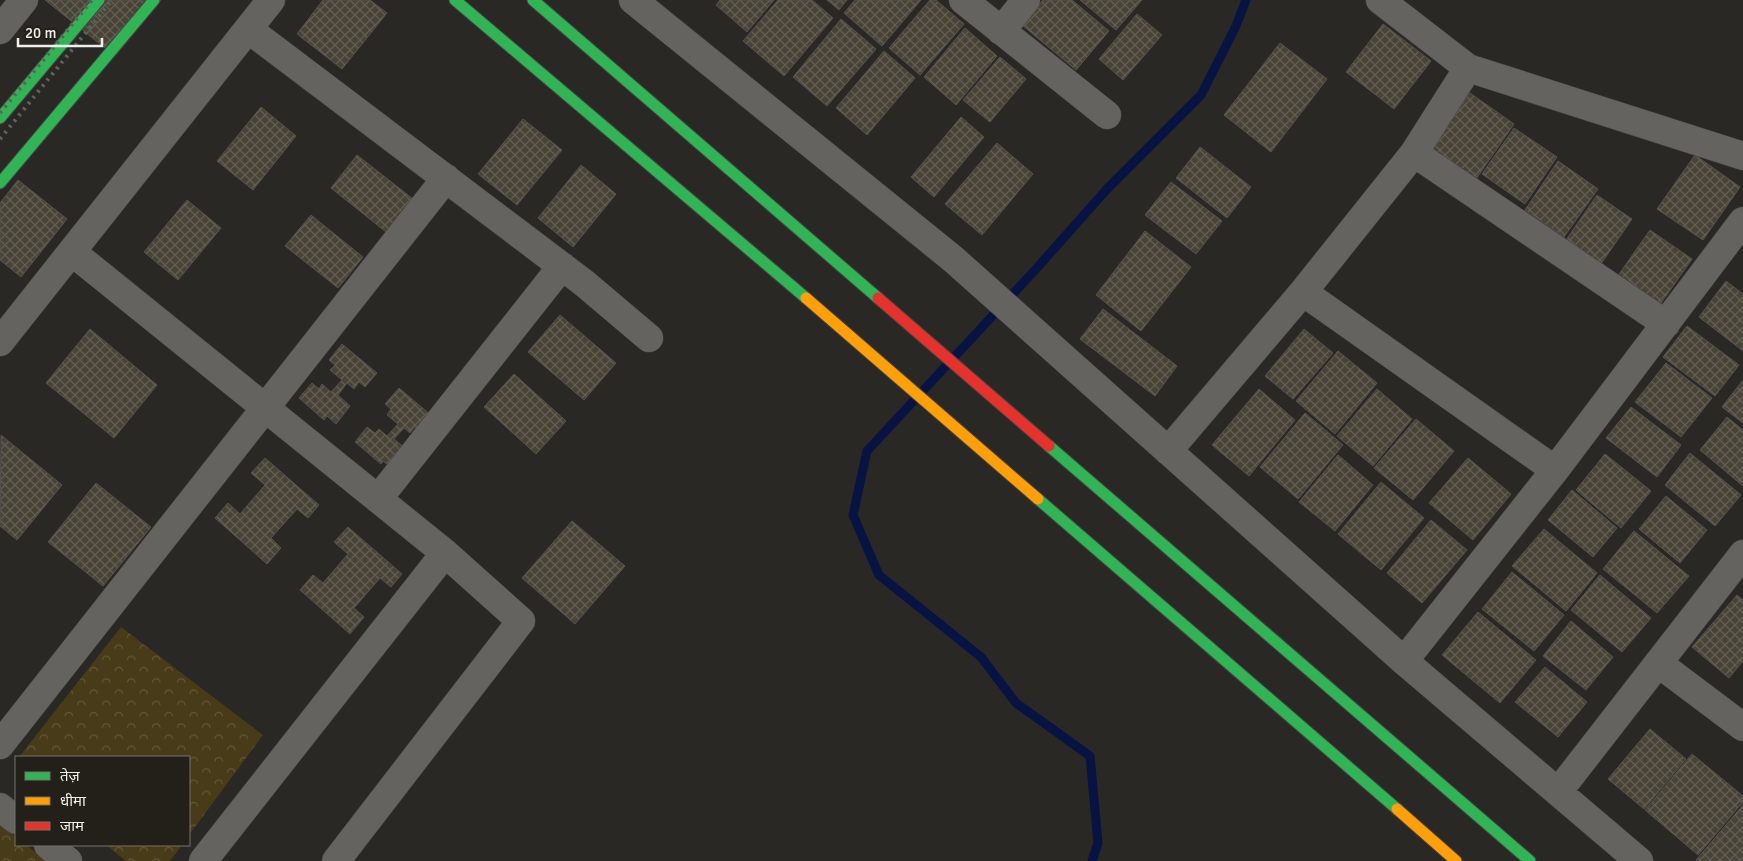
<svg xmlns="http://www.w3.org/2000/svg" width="1743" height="861" font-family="Signika,'Noto Sans Devanagari',sans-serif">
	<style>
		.park { fill: url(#park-crowns) }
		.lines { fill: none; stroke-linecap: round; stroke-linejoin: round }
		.stream { stroke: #071342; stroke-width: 9 }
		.building { fill: url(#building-cross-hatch); stroke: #53524e }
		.street-casing { stroke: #474542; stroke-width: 29 }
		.fast-casing { stroke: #474542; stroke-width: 13 }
		.slow-casing { stroke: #474542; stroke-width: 13 }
		.jam-casing { stroke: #474542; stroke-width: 13 }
		.street { stroke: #656360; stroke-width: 28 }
		.fast { stroke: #30b455; stroke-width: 11 }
		.slow { stroke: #ff9f0a; stroke-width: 11 }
		.jam { stroke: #e5322d; stroke-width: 11 }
		.rail { stroke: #61605d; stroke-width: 4; stroke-dasharray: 2.5 5; stroke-linecap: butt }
	</style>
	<defs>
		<pattern id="park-crowns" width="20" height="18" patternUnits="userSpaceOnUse" patternTransform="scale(1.25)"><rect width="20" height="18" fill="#473b18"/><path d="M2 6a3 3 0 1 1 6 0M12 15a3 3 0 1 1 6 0" fill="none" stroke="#62583a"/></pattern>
		<pattern id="building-cross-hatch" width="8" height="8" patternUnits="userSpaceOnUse" patternTransform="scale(1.25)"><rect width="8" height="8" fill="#484336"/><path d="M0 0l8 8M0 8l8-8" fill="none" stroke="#635e53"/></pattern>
	</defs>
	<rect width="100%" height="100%" fill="#2a2824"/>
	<path class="park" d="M121 627 263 735 189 835V757H19Z
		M0 825 16 837V845H26L47 861H0Z
		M106 845H182L170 861H126Z"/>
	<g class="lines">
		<path class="stream" d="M1092 861 1098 843 1090 756 1016 703 981 657 879 575 853 515 867 451 1036 269 1107 189 1201 95 1236 26 1246 0"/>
	</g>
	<path class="building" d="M45 0H161L115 56Z
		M323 0H370L387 13 342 69 297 34Z
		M720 0H774L747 32 716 5Z
		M778 0H812L833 18 784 76 743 41Z
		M827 0H847L839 10Z
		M855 0H921L882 46 844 13Z
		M930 0H936L964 24 920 75 889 48Z
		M1043 0H1072L1109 31 1076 70 1022 25Z
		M1080 0H1142L1116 30Z
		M1137 14 1162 35 1123 80 1099 59Z
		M841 19 876 49 827 106 793 77Z
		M1383 24 1431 61 1394 109 1346 72Z
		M965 28 997 56 956 105 924 77Z
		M1280 43 1327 79 1271 152 1224 115Z
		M884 51 915 78 867 135 836 108Z
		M1000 57 1026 79 990 122 963 100Z
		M1470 93 1514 124 1474 182 1429 152Z
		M261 107 296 136 253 190 217 161Z
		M961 117 984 137 934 197 911 177Z
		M523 119 562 150 517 205 478 174Z
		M1514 128 1557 157 1525 204 1482 174Z
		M997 143 1033 174 982 235 945 204Z
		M1200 147 1251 187 1227 218 1176 178Z
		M357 155 413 199 386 232 331 188Z
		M1695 155 1740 187 1703 240 1657 209Z
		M1558 161 1598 189 1564 237 1525 210Z
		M581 165 616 194 573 247 538 218Z
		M18 180 67 219 21 277 0 260V203Z
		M1171 182 1222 221 1196 254 1145 215Z
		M1597 195 1632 219 1601 264 1566 240Z
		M187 200 221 228 178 280 144 252Z
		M311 215 363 257 338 288 285 246Z
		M1650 230 1692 259 1659 306 1617 277Z
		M1145 231 1191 267 1141 331 1096 295Z
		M1726 281 1743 294V351L1699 317Z
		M1103 309 1177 366 1155 396 1080 339Z
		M560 315 616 363 584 400 528 352Z
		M1687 326 1739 365 1715 396 1663 357Z
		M90 329 157 385 114 438 46 383Z
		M1304 329 1333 353 1293 399 1265 376Z
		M342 344 377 373 365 387 359 382 354 389 347 383 338 395 350 406 336 424 327 416 324 420 299 398 312 383 319 389 322 384 331 392 342 380 330 370 335 365 329 360Z
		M1338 351 1377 383 1335 434 1296 401Z
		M1666 363 1712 398 1681 437 1635 402Z
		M514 374 566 421 536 454 484 407Z
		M1743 380V423L1722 407Z
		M399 388 433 417 421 431 415 427 410 433 404 428 394 439 407 450 392 468 383 461 381 464 355 442 367 427 375 433 379 429 387 436 398 424 387 415 391 409 385 404Z
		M1259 389 1295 420 1249 476 1212 445Z
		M1377 389 1412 419 1373 466 1337 436Z
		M1631 407 1681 445 1657 477 1606 438Z
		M1305 413 1343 445 1298 499 1260 467Z
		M1727 417 1743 430V486L1700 450Z
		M1416 419 1454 451 1413 500 1374 468Z
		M1 435 62 485 17 540 0 526Z
		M1690 453 1741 495 1715 526 1665 485Z
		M1605 454 1651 491 1621 528 1576 490Z
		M1338 455 1373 485 1335 531 1299 502Z
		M265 458 319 505 308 518 297 509 271 538 281 548 267 564 215 518 228 503 240 514 265 485 251 473Z
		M1468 458 1511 494 1473 540 1429 503Z
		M1381 482 1424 518 1381 570 1338 534Z
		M96 483 151 527 103 586 48 542Z
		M1572 490 1617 528 1593 557 1548 520Z
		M1666 496 1707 530 1680 563 1639 529Z
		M1431 520 1467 550 1422 603 1387 573Z
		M572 521 625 566 575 624 522 578Z
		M348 527 402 574 391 587 380 578 354 608 364 617 350 634 300 590 313 575 323 583 348 554 334 542Z
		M1544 529 1597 573 1566 611 1512 566Z
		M1634 531 1689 576 1657 613 1603 569Z
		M1512 572 1564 615 1534 651 1482 609Z
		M1600 575 1651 618 1622 652 1571 610Z
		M1737 595 1743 600V661L1729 678 1692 647Z
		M1478 612 1536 660 1500 703 1442 655Z
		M1571 621 1613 657 1586 690 1543 656Z
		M1545 667 1587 702 1558 737 1515 702Z
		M1650 729 1686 759 1644 809 1608 779Z
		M1692 754 1743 796V802L1698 855 1645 810Z
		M1743 805V861H1698L1696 860Z"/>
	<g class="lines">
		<defs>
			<path id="street" d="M633 0 953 259 1404 661 1639 861
				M963 0 1107 115
				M1380 0 1468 68
				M248 29 584 283 649 338
				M0 30 24 0
				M1001 31 1026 0
				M1414 153 1666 324
				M72 252 445 553 521 621 336 861
				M1303 292 1555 470
				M0 342 271 0
				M1168 451 1303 292 1414 153 1468 68 1743 156
				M378 499 562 266
				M1404 661 1555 470 1743 221
				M1658 663 1743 727
				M0 745 446 178
				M1558 792 1743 554
				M0 807 16 820
				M48 845 68 861
				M203 861 445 553"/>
			<path id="fast" d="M455 0 806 298
				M533 0 878 298
				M0 118 99 0
				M0 183 154 0
				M1049 446 1530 861
				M1038 499 1397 809"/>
			<path id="slow" d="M806 298 1038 499
				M1397 809 1456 861"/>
			<path id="jam" d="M878 298 1049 446"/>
		</defs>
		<use href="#street" class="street-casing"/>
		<use href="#fast" class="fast-casing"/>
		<use href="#slow" class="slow-casing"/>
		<use href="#jam" class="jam-casing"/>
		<use href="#street" class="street"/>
		<use href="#fast" class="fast"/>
		<use href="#slow" class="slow"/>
		<use href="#jam" class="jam"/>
		<path class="rail" d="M0 113 92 0
			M0 139 112 0"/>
	</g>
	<rect x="15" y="756" width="175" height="90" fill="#222018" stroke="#74726c"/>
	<rect x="25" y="772" width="25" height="8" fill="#30b455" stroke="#74726c"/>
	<text x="60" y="781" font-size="15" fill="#f0eee9">तेज़</text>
	<rect x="25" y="797" width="25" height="8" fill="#ff9f0a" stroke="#74726c"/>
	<text x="60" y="806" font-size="15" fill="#f0eee9">धीमा</text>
	<rect x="25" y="822" width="25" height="8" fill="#e5322d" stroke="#74726c"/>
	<text x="60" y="831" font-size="15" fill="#f0eee9">जाम</text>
	<path d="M18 38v8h84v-8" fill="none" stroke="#f0eee9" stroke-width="2.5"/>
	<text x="25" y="38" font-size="15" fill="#f0eee9" stroke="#222018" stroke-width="4" paint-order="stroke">20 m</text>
</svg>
